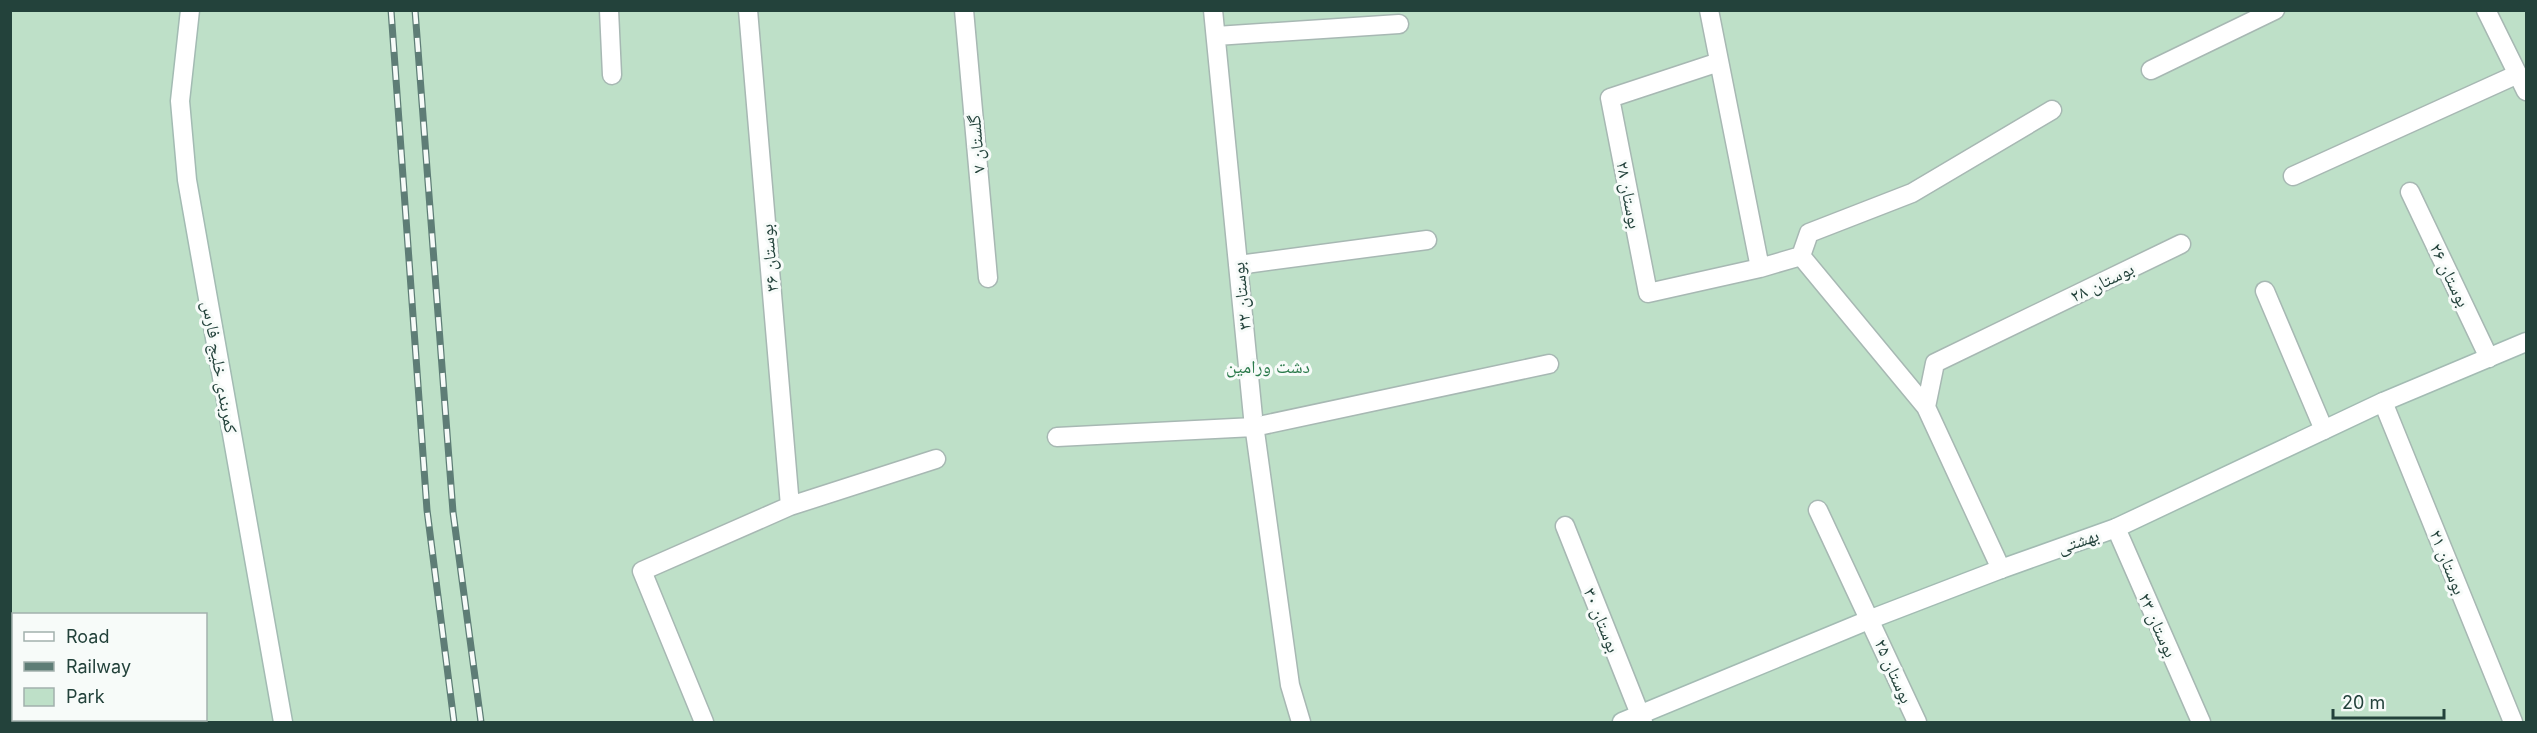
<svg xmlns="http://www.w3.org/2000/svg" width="2537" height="733" font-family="Inter,'Noto Naskh Arabic',sans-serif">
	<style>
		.green { fill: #bee0c8; fill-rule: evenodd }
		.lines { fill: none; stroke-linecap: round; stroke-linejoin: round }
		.street-casing { stroke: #a7b8b3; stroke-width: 21 }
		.secondary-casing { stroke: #a3bbb3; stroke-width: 21 }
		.street { stroke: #fff; stroke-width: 18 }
		.secondary { stroke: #fff; stroke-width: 18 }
		.rail-casing { stroke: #5e7d76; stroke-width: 7 }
		.rail { stroke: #f7fbf9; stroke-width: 4.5; stroke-dasharray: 14; stroke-linecap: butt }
		.labels { text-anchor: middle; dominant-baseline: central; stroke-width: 6; stroke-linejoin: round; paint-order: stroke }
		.street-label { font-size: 18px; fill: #23423b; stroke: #f7fbf9 }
		.park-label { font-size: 18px; fill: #2c7b4c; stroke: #f7fbf9 }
	</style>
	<rect width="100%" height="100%" fill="#e5efeb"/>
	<path class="green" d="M10 11H2526V722H11ZM14 614H206V720H14Z"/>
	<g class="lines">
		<defs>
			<path id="street" d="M609 10 612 75
				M964 10 988 278
				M1213 10 1253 417 1290 685 1301 722
				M1709 10 1760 268
				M2486 10 2526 91
				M1216 36 1399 24
				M1719 62 1610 98 1648 293 1760 268 1801 256
				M2151 70 2275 10
				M2293 176 2518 74
				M2410 192 2489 358
				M1801 256 1926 407 2001 569
				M1801 256 1809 233 1912 193 2052 110
				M1238 265 1427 240
				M2265 291 2324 430
				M2383 402 2513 722
				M1926 407 1935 363 2181 244
				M1057 437 1254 427 1549 364
				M790 506 936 459
				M1818 510 1917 722
				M1565 526 1643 722
				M2116 528 2201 722
				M704 722 642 571 790 506 748 10"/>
			<path id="secondary" d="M190 10 180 101 187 180 283 722
				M1622 722 1871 619 2001 569 2116 528 2383 402 2526 342"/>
		</defs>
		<use href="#street" class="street-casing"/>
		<use href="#secondary" class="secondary-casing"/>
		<use href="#street" class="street"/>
		<use href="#secondary" class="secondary"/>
		<defs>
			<path id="rail" d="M391 10 427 510 454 722
				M415 10 453 512 481 722"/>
		</defs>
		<use href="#rail" class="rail-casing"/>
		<use href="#rail" class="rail"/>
	</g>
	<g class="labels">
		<g class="street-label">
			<text transform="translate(976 144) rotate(-95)">گلستان ۷</text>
			<text transform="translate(1629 195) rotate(79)">بوستان ۲۸</text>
			<text transform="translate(769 258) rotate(-95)">بوستان ۳۶</text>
			<text transform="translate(2450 275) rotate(64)">بوستان ۲۶</text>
			<text transform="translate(2102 282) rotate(-26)">بوستان ۲۸</text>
			<text transform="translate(1241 296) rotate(-96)">بوستان ۳۲</text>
			<text transform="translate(220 367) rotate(80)">کمربندی خلیج فارس</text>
			<text transform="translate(2078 541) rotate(-19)">بهشتی</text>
			<text transform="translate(2448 562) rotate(68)">بوستان ۲۱</text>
			<text transform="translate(1602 620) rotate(68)">بوستان ۳۰</text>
			<text transform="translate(2158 625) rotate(66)">بوستان ۲۳</text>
			<text transform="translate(1894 671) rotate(66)">بوستان ۲۵</text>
		</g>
		<g class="park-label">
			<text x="1268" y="366">دشت ورامین</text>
		</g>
	</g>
	<rect width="2537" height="733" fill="none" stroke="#23423b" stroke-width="24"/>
	<rect x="12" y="613" width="195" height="108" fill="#f7fbf9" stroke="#a2b1ad" stroke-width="1.5"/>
	<rect x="24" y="632" width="30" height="9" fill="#ffffff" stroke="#a2b1ad" stroke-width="1.5"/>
	<text x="66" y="643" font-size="18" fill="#23423b">Road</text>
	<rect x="24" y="662" width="30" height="9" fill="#5e7d76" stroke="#a2b1ad" stroke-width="1.5"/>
	<text x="66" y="673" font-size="18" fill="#23423b">Railway</text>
	<rect x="24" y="688" width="30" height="18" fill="#bee0c8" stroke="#a2b1ad" stroke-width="1.5"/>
	<text x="66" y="703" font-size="18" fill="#23423b">Park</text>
	<path d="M2333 709v9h111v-9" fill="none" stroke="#23423b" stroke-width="3"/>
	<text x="2342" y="709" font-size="18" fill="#23423b" stroke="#f7fbf9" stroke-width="4.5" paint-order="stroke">20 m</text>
</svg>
